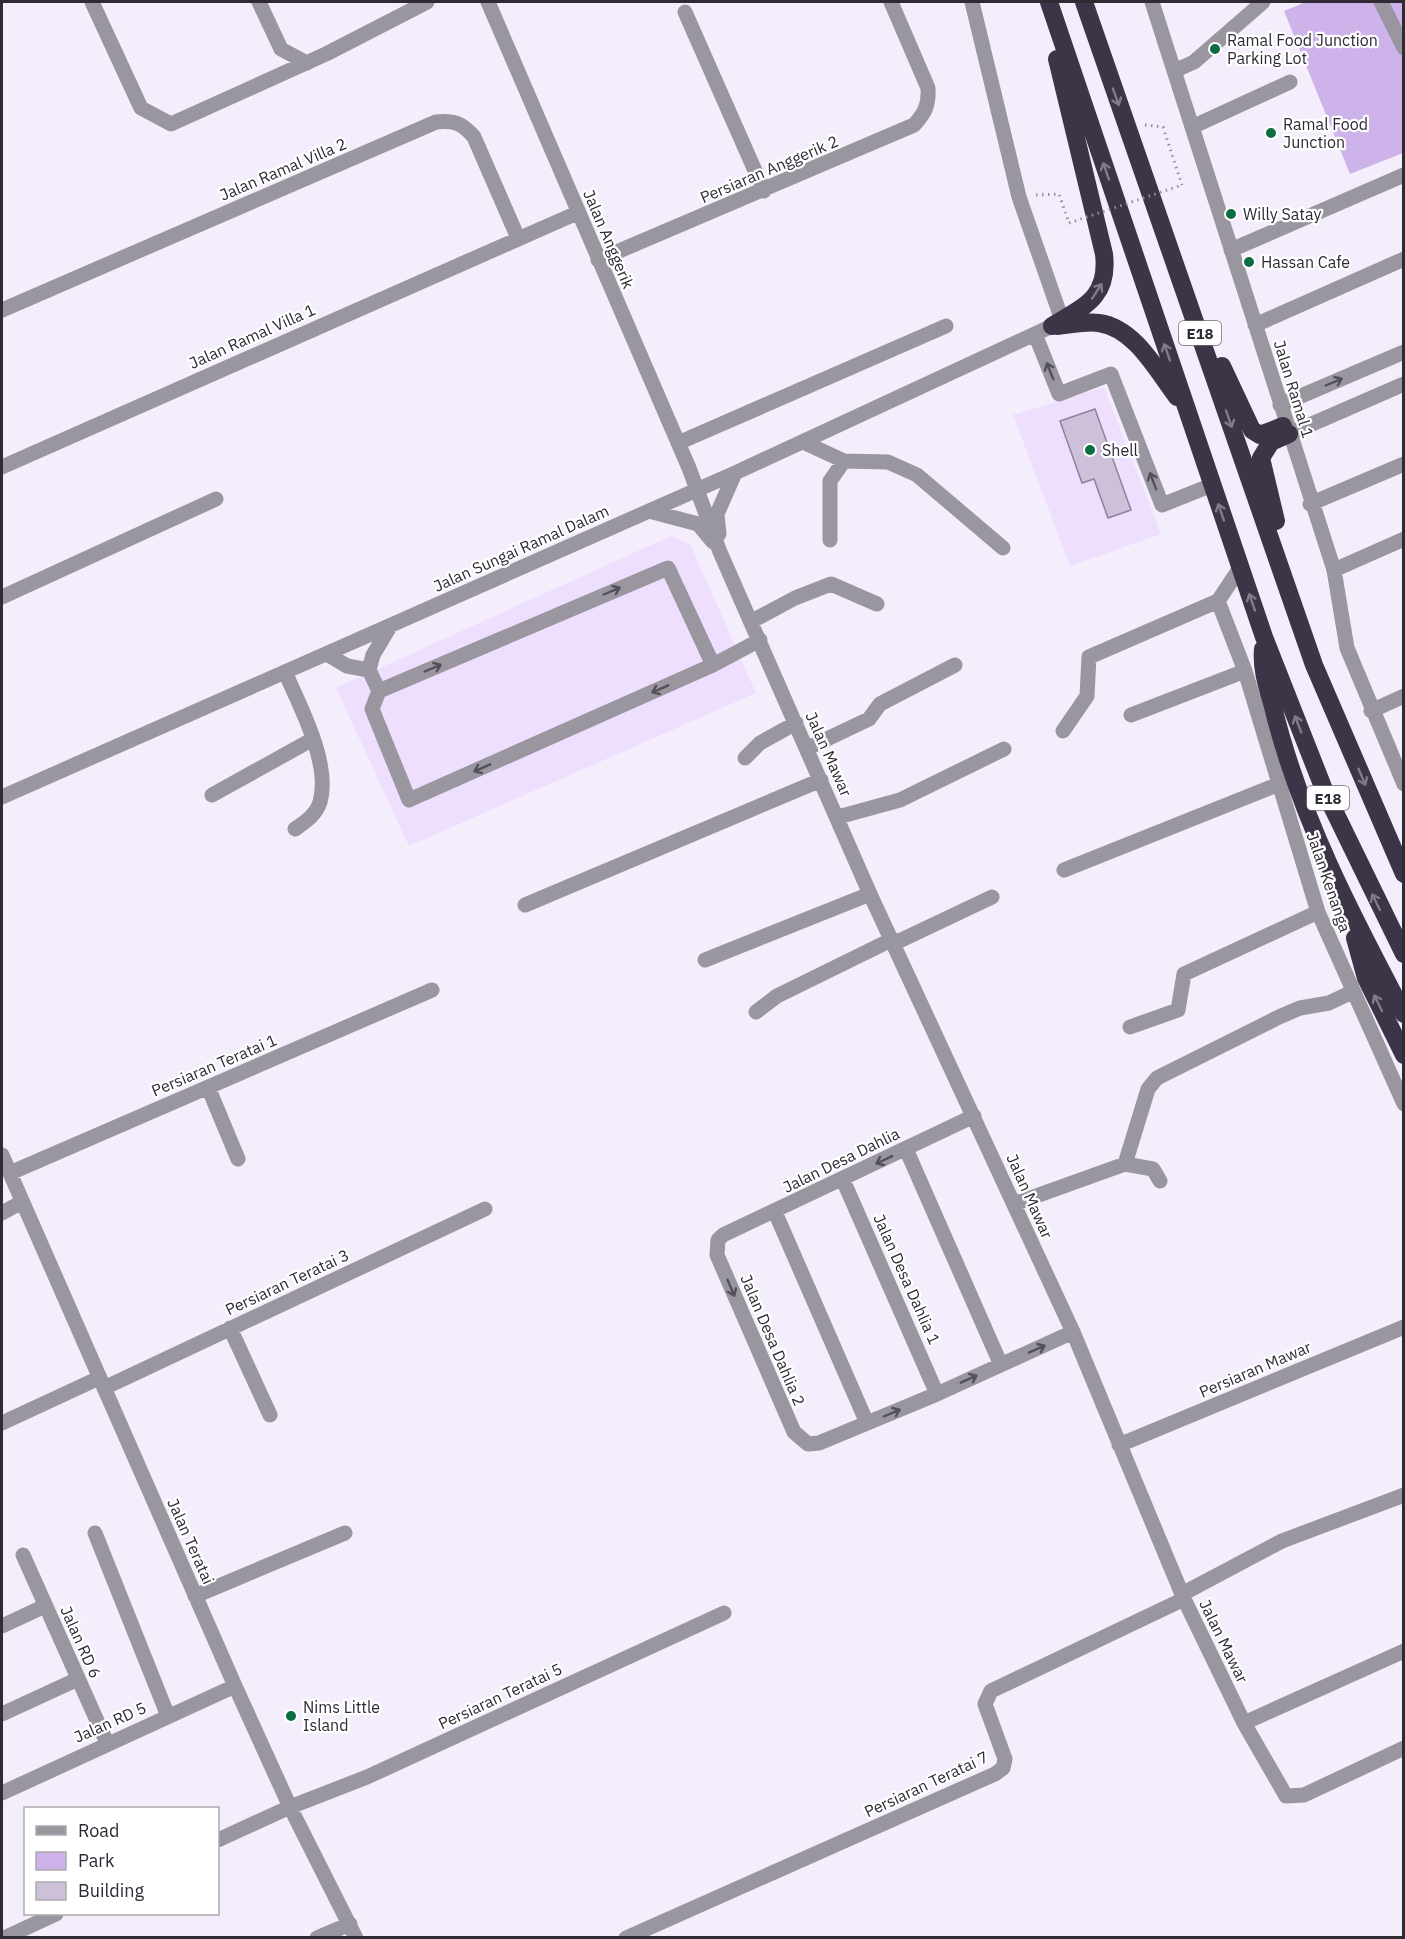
<svg xmlns="http://www.w3.org/2000/svg" width="1405" height="1939" font-family="'IBM Plex Sans',sans-serif">
	<style>
		.built { fill: #efdfff }
		.green { fill: #ceb2ea }
		.building { fill: #cdc1d9; stroke: #8d8299; stroke-width: 1.5 }
		.lines { fill: none; stroke-linecap: round; stroke-linejoin: round }
		.path { stroke: #96909d; stroke-width: 3; stroke-dasharray: 1.5 4.5; stroke-linecap: butt }
		.minor { stroke: #9a96a0; stroke-width: 15 }
		.highway { stroke: #3d3447; stroke-width: 18 }
		.path-bridge { stroke: #96909d; stroke-width: 3; stroke-dasharray: 1.5 4.5; stroke-linecap: butt }
		.oneway { stroke: #817b87 }
		.oneway2 { stroke: #54505a }
		.poi-dot { fill: #0b6d42; stroke: #fff; stroke-width: 2 }
		.labels { text-anchor: middle; dominant-baseline: central; stroke-width: 4.5; stroke-linejoin: round; paint-order: stroke }
		.shield { fill: #fff; stroke: #6d6a71; stroke-width: 1.5 }
		.shield-label { font-size: 15px; font-weight: bold; fill: #2f2a34 }
		.poi-label { font-size: 16px; fill: #2f2a34; stroke: #fff; text-anchor: start }
		.street-label { font-size: 16px; fill: #2f2a34; stroke: #fff }
	</style>
	<rect width="100%" height="100%" fill="#f4edfc"/>
	<path class="built" d="M1104 387 1161 534 1070 566 1013 415Z
		M671 536 690 544 756 693 409 846 336 688Z"/>
	<path class="green" d="M1306 2H1403V153L1350 174 1284 11Z"/>
	<path class="building" d="M1095 409 1131 510 1108 518 1094 479 1082 483 1060 421Z"/>
	<g class="lines">
		<path class="path" d="M1145 125 1163 127 1182 185
			M1036 195 1059 194 1069 223"/>
		<path class="minor" d="M92 2 141 108 171 124 326 54 427 2
			M259 2 281 49 307 63
			M488 2 689 468 720 552 870 894 1073 1332 1184 1599 1244 1723 1286 1796 1304 1795 1404 1748
			M972 2 1019 197 1062 320
			M1152 2 1334 570 1347 648 1404 784
			M1381 2 1404 48
			M685 12 764 191
			M1174 71 1194 62 1263 2
			M1192 127 1290 82
			M1231 250 1404 175
			M598 260 914 125C925 113 929 105 928 88L891 2
			M2 310 436 122C454 120 462 123 474 137L518 238
			M1255 325 1404 259
			M1035 334 1059 394 1111 374 1162 505 1212 485
			M1280 405 1404 352
			M1289 434 1404 384
			M803 442 844 461 888 462 917 475 1003 548
			M678 443 946 326
			M2 467 577 213
			M1310 504 1404 464
			M649 511 698 524 713 542
			M719 534 717 514 735 473
			M830 540V481L844 461
			M1334 570 1404 539
			M2 597 216 499
			M1218 601 1245 671 1318 912 1404 1104
			M1218 601 1240 568
			M752 621 795 598 831 584 877 604
			M327 654 347 666 369 670
			M713 665 668 568 379 691 372 709 409 800 713 665 760 640
			M285 672C300 706 331 764 320 802 316 815 305 822 295 829
			M379 691 369 670 373 655 391 625
			M1371 711 1404 696
			M1131 715 1245 671
			M1063 731 1087 696 1089 657 1218 601
			M808 748 869 719 880 704 955 665
			M745 758 760 743 796 723
			M212 795 313 739
			M2 797 735 473 1052 326
			M838 817 900 800 1004 749
			M1064 870 1279 784
			M525 905 821 780
			M895 943 992 897
			M705 960 870 894
			M756 1012 777 996 893 939
			M1130 1027 1178 1010 1184 974 1318 912
			M208 1087 238 1159
			M974 1116 723 1235 718 1240 717 1255 794 1432 808 1444 819 1443 937 1394 1073 1332
			M906 1149 1001 1365
			M2 1155 235 1686 290 1807 356 1938
			M1125 1164 1148 1089 1157 1078 1279 1017 1300 1008 1329 1003 1352 992
			M10 1173 432 990
			M843 1180 937 1394
			M1014 1204 1125 1164 1153 1169 1160 1181
			M775 1212 867 1423
			M2 1213 22 1202
			M230 1328 270 1415
			M104 1388 485 1209
			M2 1423 99 1378
			M1119 1445 1404 1327
			M95 1533 168 1716
			M23 1555 107 1743
			M1182 1594 1282 1541 1404 1495
			M195 1596 345 1533
			M2 1626 45 1606
			M2 1714 78 1679
			M1244 1723 1404 1651
			M2 1793 235 1686
			M218 1840 290 1807 367 1777 724 1613
			M4 1938 56 1914
			M317 1938 350 1924
			M626 1938 995 1774 1003 1768 1005 1759 985 1704 991 1691 1184 1599"/>
		<path class="highway" d="M1049 2 1264 637 1325 792 1404 954
			M1084 2 1314 665 1404 874
			M1052 326C1085 306 1109 297 1104 254L1057 59
			M1057 326C1070 325 1086 321 1099 323 1135 328 1157 371 1177 397
			M1222 366 1252 430 1260 435 1283 426
			M1276 521 1261 458 1271 442 1289 434
			M1263 649C1261 669 1268 689 1273 707 1300 817 1352 916 1404 1014
			M1355 938 1366 978 1404 1055"/>
		<path class="path-bridge" d="M1069 223 1182 185"/>
	</g>
	<defs><path id="oneway-shaft" d="M-6 0H5M1.5-3L5.5 0L1.5 3" fill="none" stroke-width="1.6" stroke-linecap="round" stroke-linejoin="round" transform="scale(1.5)"/></defs>
	<g class="oneway">
		<use href="#oneway-shaft" transform="translate(1116 97) rotate(70)"/>
		<use href="#oneway-shaft" transform="translate(1106 171) rotate(-109)"/>
		<use href="#oneway-shaft" transform="translate(1097 291) rotate(-57)"/>
		<use href="#oneway-shaft" transform="translate(1167 352) rotate(-109)"/>
		<use href="#oneway-shaft" transform="translate(1229 419) rotate(71)"/>
		<use href="#oneway-shaft" transform="translate(1221 512) rotate(-109)"/>
		<use href="#oneway-shaft" transform="translate(1252 602) rotate(-109)"/>
		<use href="#oneway-shaft" transform="translate(1298 724) rotate(-111)"/>
		<use href="#oneway-shaft" transform="translate(1362 777) rotate(67)"/>
		<use href="#oneway-shaft" transform="translate(1376 902) rotate(-116)"/>
		<use href="#oneway-shaft" transform="translate(1378 1003) rotate(-116)"/>
	</g>
	<g class="oneway2">
		<use href="#oneway-shaft" transform="translate(1050 371) rotate(-112)"/>
		<use href="#oneway-shaft" transform="translate(1334 382) rotate(-23)"/>
		<use href="#oneway-shaft" transform="translate(1153 481) rotate(-111)"/>
		<use href="#oneway-shaft" transform="translate(612 591) rotate(-23)"/>
		<use href="#oneway-shaft" transform="translate(433 668) rotate(-23)"/>
		<use href="#oneway-shaft" transform="translate(660 689) rotate(156)"/>
		<use href="#oneway-shaft" transform="translate(482 768) rotate(156)"/>
		<use href="#oneway-shaft" transform="translate(884 1160) rotate(154)"/>
		<use href="#oneway-shaft" transform="translate(731 1288) rotate(67)"/>
		<use href="#oneway-shaft" transform="translate(1037 1349) rotate(-24)"/>
		<use href="#oneway-shaft" transform="translate(969 1379) rotate(-24)"/>
		<use href="#oneway-shaft" transform="translate(892 1413) rotate(-23)"/>
	</g>
	<g class="poi-dot">
		<circle cx="1215" cy="49" r="6"/>
		<circle cx="1271" cy="133" r="6"/>
		<circle cx="1231" cy="214" r="6"/>
		<circle cx="1249" cy="262" r="6"/>
		<circle cx="1090" cy="450" r="6"/>
		<circle cx="291" cy="1716" r="6"/>
	</g>
	<g class="labels">
		<g class="shield">
			<rect x="1179" y="321" width="42" height="24" rx="4.5"/>
			<rect x="1307" y="786" width="42" height="24" rx="4.5"/>
		</g>
		<g class="shield-label">
			<text x="1200" y="333">E18</text>
			<text x="1328" y="798">E18</text>
		</g>
		<g class="poi-label">
			<text x="1227" y="40">Ramal Food Junction<tspan x="1227" dy="18">Parking Lot</tspan></text>
			<text x="1283" y="124">Ramal Food<tspan x="1283" dy="18">Junction</tspan></text>
			<text x="1243" y="214">Willy Satay</text>
			<text x="1261" y="262">Hassan Cafe</text>
			<text x="1102" y="450">Shell</text>
			<text x="303" y="1707">Nims Little<tspan x="303" dy="18">Island</tspan></text>
		</g>
		<g class="street-label">
			<text transform="translate(283 169) rotate(-23)">Jalan Ramal Villa 2</text>
			<text transform="translate(769 169) rotate(-23)">Persiaran Anggerik 2</text>
			<text transform="translate(609 239) rotate(67)">Jalan Anggerik</text>
			<text transform="translate(252 336) rotate(-24)">Jalan Ramal Villa 1</text>
			<text transform="translate(1294 389) rotate(73)">Jalan Ramal 1</text>
			<text transform="translate(521 548) rotate(-24)">Jalan Sungai Ramal Dalam</text>
			<text transform="translate(829 754) rotate(66)">Jalan Mawar</text>
			<text transform="translate(1329 882) rotate(71)">Jalan Kenanga</text>
			<text transform="translate(214 1065) rotate(-23)">Persiaran Teratai 1</text>
			<text transform="translate(841 1160) rotate(-26)">Jalan Desa Dahlia</text>
			<text transform="translate(1030 1196) rotate(66)">Jalan Mawar</text>
			<text transform="translate(907 1279) rotate(66)">Jalan Desa Dahlia 1</text>
			<text transform="translate(287 1282) rotate(-25)">Persiaran Teratai 3</text>
			<text transform="translate(773 1340) rotate(67)">Jalan Desa Dahlia 2</text>
			<text transform="translate(1255 1369) rotate(-23)">Persiaran Mawar</text>
			<text transform="translate(191 1541) rotate(66)">Jalan Teratai</text>
			<text transform="translate(1224 1641) rotate(64)">Jalan Mawar</text>
			<text transform="translate(81 1642) rotate(66)">Jalan RD 6</text>
			<text transform="translate(500 1696) rotate(-25)">Persiaran Teratai 5</text>
			<text transform="translate(110 1722) rotate(-24)">Jalan RD 5</text>
			<text transform="translate(926 1784) rotate(-25)">Persiaran Teratai 7</text>
		</g>
	</g>
	<rect width="1405" height="1939" fill="none" stroke="#2f2a34" stroke-width="6"/>
	<rect x="24" y="1807" width="195" height="108" fill="#ffffff" stroke="#acaaae" stroke-width="1.5"/>
	<rect x="36" y="1826" width="30" height="9" fill="#9a96a0" stroke="#acaaae" stroke-width="1.5"/>
	<text x="78" y="1837" font-size="18" fill="#2f2a34">Road</text>
	<rect x="36" y="1852" width="30" height="18" fill="#ceb2ea" stroke="#acaaae" stroke-width="1.5"/>
	<text x="78" y="1867" font-size="18" fill="#2f2a34">Park</text>
	<rect x="36" y="1882" width="30" height="18" fill="#cdc1d9" stroke="#acaaae" stroke-width="1.5"/>
	<text x="78" y="1897" font-size="18" fill="#2f2a34">Building</text>
</svg>
